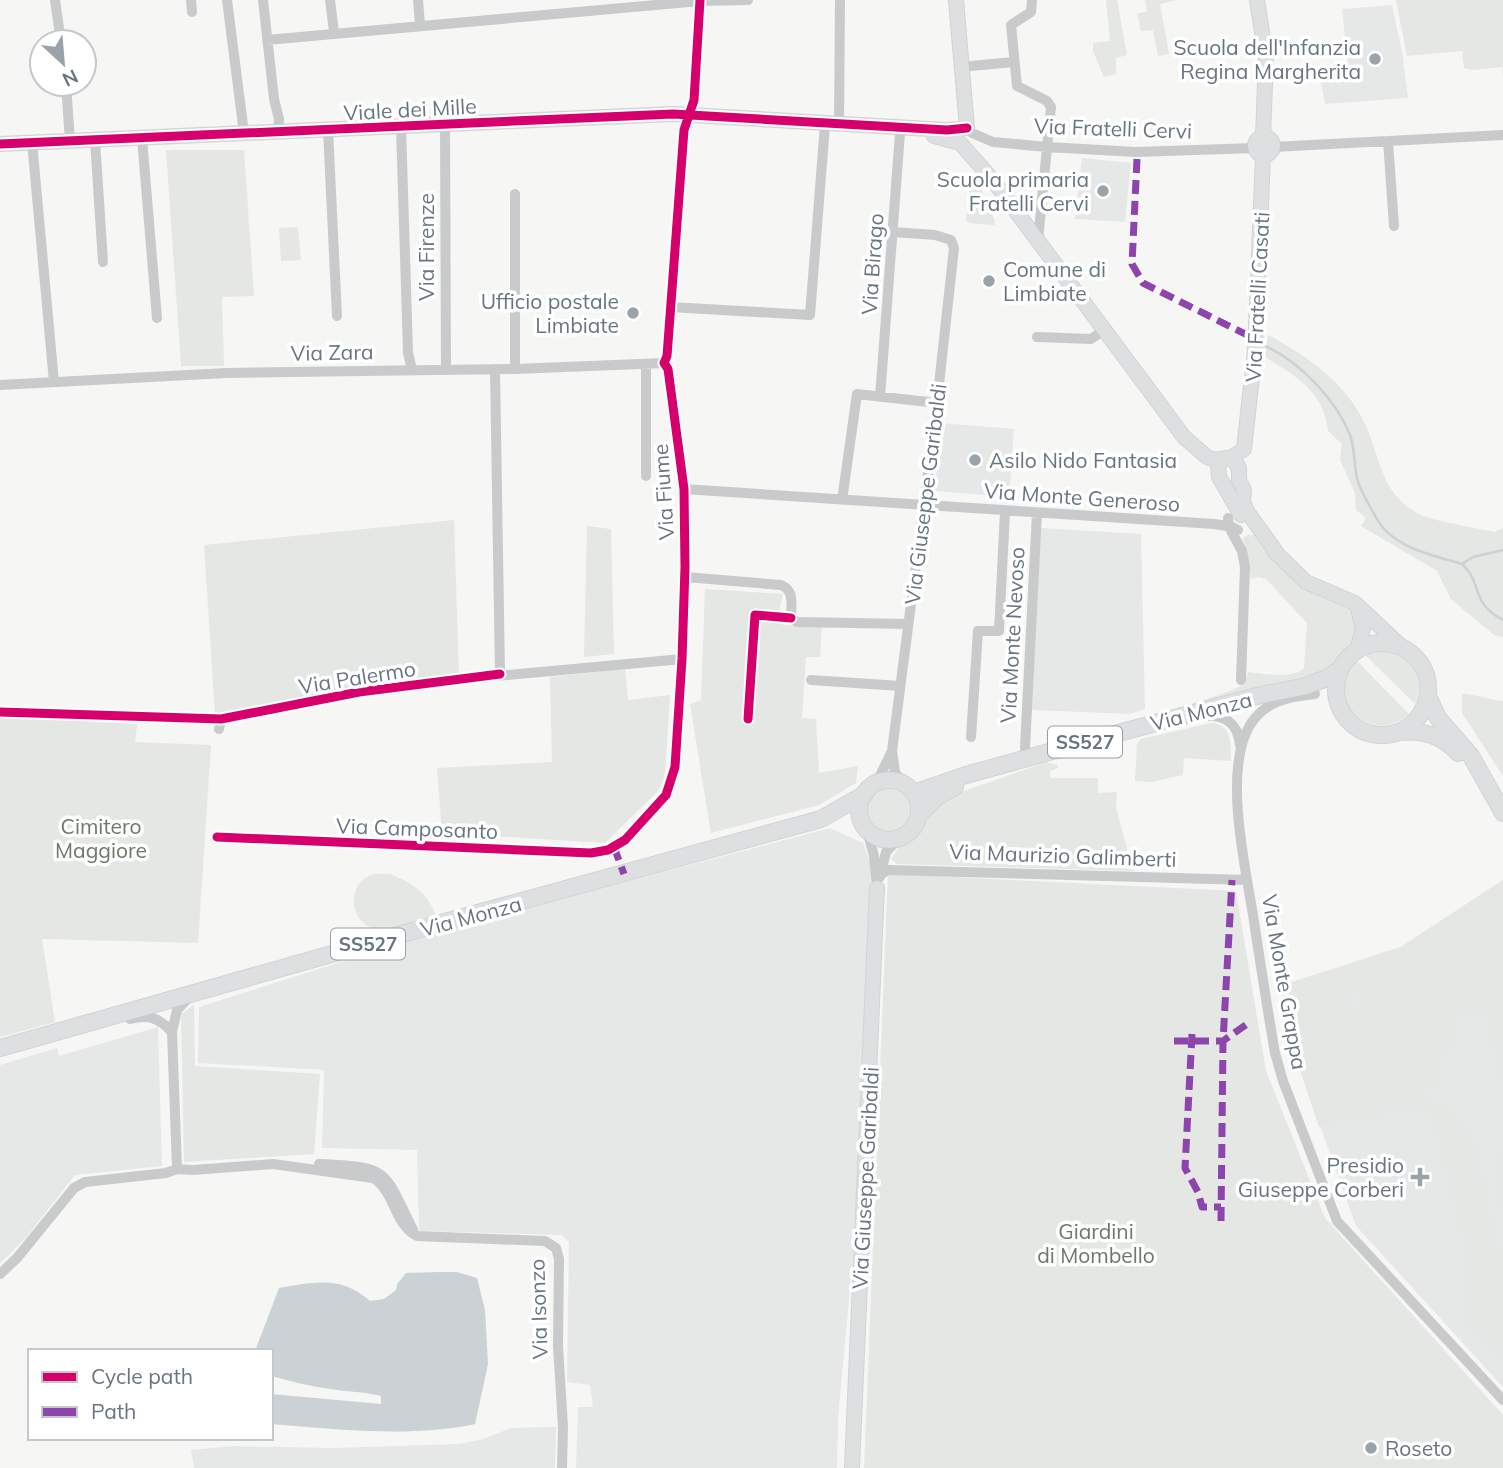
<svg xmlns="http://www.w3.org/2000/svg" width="1503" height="1468" font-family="Mulish,sans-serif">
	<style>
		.built { fill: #e6e8e8 }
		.green { fill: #e4e7e3; fill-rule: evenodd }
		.water { fill: #cbd1d4 }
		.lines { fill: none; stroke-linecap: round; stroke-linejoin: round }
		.stream { stroke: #cbd1d4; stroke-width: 2.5 }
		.secondary-casing { stroke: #d2d3d3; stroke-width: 16 }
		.primary-casing { stroke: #d2d3d3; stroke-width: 18 }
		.street { stroke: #c9cacb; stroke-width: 10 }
		.secondary { stroke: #dedfe0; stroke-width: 14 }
		.primary { stroke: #dedfe0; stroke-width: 16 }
		.quiet { stroke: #8e44ad; stroke-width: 7; stroke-dasharray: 14 7; stroke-linecap: butt }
		.cycleway-casing { stroke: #fff; stroke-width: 13 }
		.cycleway { stroke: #d6006c; stroke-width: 9 }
		.poi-dot { fill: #9aa2aa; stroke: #fff; stroke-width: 2.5 }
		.labels { text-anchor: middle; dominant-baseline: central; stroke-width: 7; stroke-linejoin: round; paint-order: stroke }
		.shield { fill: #fff; stroke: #969ea8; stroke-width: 2 }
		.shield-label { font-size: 19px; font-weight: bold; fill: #697582 }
		.poi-label { font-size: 21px; fill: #697582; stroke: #fff; text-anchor: end }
		.street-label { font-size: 21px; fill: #697582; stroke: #fff }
		.park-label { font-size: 21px; fill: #6a7a67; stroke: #fff }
	</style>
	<rect width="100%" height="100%" fill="#f6f6f5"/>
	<path class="built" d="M1392 5 1402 51 1408 98 1325 104 1319 72 1348 67 1342 9Z
		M1082 158 1131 163 1125 222 1075 219Z
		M940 423 1014 429 1009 497 935 491Z
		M1041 528 1141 534 1145 709 1130 714 1031 710Z
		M830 828 863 843 871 865 854 1246 838 1419 837 1468H576L578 1407H593L590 1385 567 1382 569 1242 562 1235 419 1231 417 1150 322 1148 324 1070 198 1063 199 1007 439 931Z
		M1503 880V1387L1356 1226 1300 1070 1280 986 1401 947Z
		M158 1027 162 1166 75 1175 25 1239 0 1263V1065L57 1048 59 1056Z
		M556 1427 555 1468H194L191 1450 233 1446 333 1448 459 1444 483 1439 511 1428Z"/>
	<path class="green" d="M1106 0H1117L1127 55 1116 58V74L1104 77 1093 51V43L1110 41Z
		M1145 0H1177L1160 4 1169 54 1158 56 1153 30 1141 31 1137 14 1147 11Z
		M1396 0H1503V78L1502 67 1472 70 1464 68 1462 51 1407 56Z
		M244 150 254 296 222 297 224 366H181L166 150Z
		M974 179 978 182 995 221 994 225 969 223 966 220 970 181Z
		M298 227 301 260 281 261 279 228Z
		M1268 335C1306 355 1347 384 1365 424 1381 458 1380 492 1417 513 1431 521 1477 528 1495 532L1503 528V637L1494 635 1451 599 1437 571 1361 526 1366 518 1356 510 1355 493 1340 460 1342 444 1328 431C1325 393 1295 375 1265 357Z
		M454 520 459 677 329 692 215 714 204 545Z
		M587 526 611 529 614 654 584 657Z
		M1249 534 1251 536 1254 534 1301 586 1315 594 1341 603 1351 610 1357 623 1353 641 1323 675 1185 710C1205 697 1224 695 1245 684L1248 672C1263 674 1293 679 1304 668L1307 623 1266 579 1259 577 1251 579 1243 538Z
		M705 589 783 594 779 611 783 625 822 626 820 657H806L802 718 816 719 819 773 858 766 856 783 819 805 711 833 690 704 701 700Z
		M1381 651C1409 653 1426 678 1415 704L1365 655Z
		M1357 661 1409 714C1371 748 1320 698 1357 661Z
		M625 669 628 700 670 695 665 773 662 783 657 792 605 843 442 833 437 768 552 762 550 677Z
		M1462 694C1477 694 1488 700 1503 701V776L1462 713Z
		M0 717 137 724 135 742 211 745 198 943 42 939 55 1022 0 1037Z
		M1211 723C1232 724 1231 744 1231 761L1184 758 1183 775 1152 782 1135 781 1137 744 1141 739Z
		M1046 762 1058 765V768L1050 771V778H1098V793L1117 792 1116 808 1133 871 897 864 891 859 900 846 917 833 933 810 953 795Z
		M866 811a22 22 0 1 1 44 0a22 22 0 1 1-44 0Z
		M391 874C414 885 425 890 436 915 420 919 387 933 372 928 350 920 347 885 369 876 374 873 384 874 391 874Z
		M888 874 1236 891 1266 1071 1325 1218 1503 1415V1468H864Z
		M1503 880V1087L1484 1014 1456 1020 1451 1050 1437 1063 1440 1079 1433 1088 1419 1093 1436 1104 1457 1111C1460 1120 1461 1127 1472 1130L1503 1262V1361L1475 1334 1466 1321 1461 1239 1432 1117 1408 1111 1319 1127 1300 1070 1280 986 1401 947ZM1360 988 1363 1006 1351 1008 1348 990Z
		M194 1005 195 1066 320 1074 314 1154 184 1162 181 1014Z
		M1503 1148V1222L1492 1151Z
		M1469 1349H1473L1503 1378V1387Z"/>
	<path class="water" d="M439 1272H457L477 1278 485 1310 488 1364 475 1424C410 1438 337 1429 271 1424V1394L381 1404V1396C366 1392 352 1392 337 1390 314 1387 293 1382 271 1376V1351H255L279 1288C313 1282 342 1275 370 1301L384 1299 396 1290 397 1284 406 1273Z"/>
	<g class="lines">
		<path class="stream" d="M1263 345C1298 360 1336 399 1350 435 1355 449 1354 464 1357 478 1359 488 1377 521 1384 529 1404 550 1435 556 1462 564 1483 583 1470 603 1503 620
			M1462 564 1473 557 1503 550"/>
		<defs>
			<path id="secondary" d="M956 0 967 128
				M1257 0 1266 57 1263 137
				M934 136 960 143 992 179 1184 437 1207 457 1215 460 1228 458 1234 460 1239 468V480L1244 490 1243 501 1246 510 1279 556
				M1255 146a9 9 0 1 1 18 0a9 9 0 1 1-18 0Z
				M0 144 673 114 947 130 967 128
				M1231 458 1244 449 1255 350 1263 155
				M1224 459 1218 464 1219 477 1241 515
				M1274 551 1306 582 1355 603 1404 649
				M1357 651 1363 629 1358 608
				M852 1468 877 888"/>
			<path id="primary" d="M1336 689a46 46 0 1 1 92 0a46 46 0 1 1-92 0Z
				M1428 696 1438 718 1471 756 1503 813
				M1400 732C1423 730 1442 735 1458 753
				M859 810a30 30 0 1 1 60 0a30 30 0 1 1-60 0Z
				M914 793 966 775 1092 740 1257 696 1306 686 1327 678 1341 668
				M919 815 937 797 955 787
				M0 1048 434 925 821 819 865 794"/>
		</defs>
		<use href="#secondary" class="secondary-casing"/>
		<use href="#primary" class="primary-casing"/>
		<path class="street" d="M55 0 61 42
			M191 0 192 12
			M227 0 244 133
			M263 0 274 99 279 119 278 132
			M330 0 334 32
			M418 0 420 25
			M1032 0 1031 12 1011 25 1017 86 1047 101 1051 107 1038 240
			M267 40 700 1 748 0
			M961 67 1013 62
			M66 84 70 141
			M445 124 446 369
			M839 124 840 0
			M401 126 408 353 412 370
			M328 130 337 316
			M972 133 993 142 1047 147 1136 152 1255 148
			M142 138 157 318
			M95 140 103 262
			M1388 141 1394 226
			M32 142 54 382
			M1273 147 1503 135
			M515 194V369
			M893 232 935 235 951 240 954 248 937 403 892 751 895 772 903 784
			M670 307 810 315 825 125
			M1037 337 1091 339 1104 330
			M646 364V476
			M495 369 500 674
			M0 385 226 373 515 369 664 363
			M880 397 900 133
			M684 489 1214 524 1232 527 1238 530
			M842 500 857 394 937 403
			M1228 518 1229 527 1242 551 1245 567 1241 680
			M685 577 781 585C795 591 791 604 791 618L797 622 908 624
			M811 680 900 686
			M1315 694C1288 697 1266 700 1250 725 1223 770 1245 865 1253 915 1260 961 1267 1007 1275 1053L1283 1081 1337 1221 1503 1400
			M1203 716C1225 714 1238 723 1240 745
			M219 729 221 719 359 692 465 679 682 659
			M971 737 978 631H999L1005 512
			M1027 759 1025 748 1037 513
			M876 784 892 751
			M867 830 874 856 877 888
			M217 837 591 853 608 850 625 840 666 795 675 767 682 659 685 567 684 489 668 369 664 363 667 356 684 130 694 100 700 0
			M880 875 888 870 1247 880
			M880 877 886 852 899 838
			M130 1019C149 1014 159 1018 172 1032
			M319 1164C390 1167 383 1169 413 1230
			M177 1169 172 1032 177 1010 189 997
			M0 1274 17 1258 74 1188 85 1182 166 1173 177 1169 193 1170 273 1164 373 1178C395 1191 394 1225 417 1236L545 1241 556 1248 559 1259 558 1346 563 1427 562 1468"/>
		<use href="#secondary" class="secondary"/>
		<use href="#primary" class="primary"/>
		<path class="quiet" d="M1137 159 1132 264 1143 283 1255 339
			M614 847 624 874
			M1192 1034 1185 1168 1198 1192 1202 1207H1221
			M1174 1041H1223L1247 1024
			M1221 1221 1223 1041 1232 880"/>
		<defs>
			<path id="cycleway" d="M0 144 673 114 947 130 967 128
				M0 712 221 719 359 692 500 674
				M748 719 755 615 791 618
				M217 837 591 853 608 850 625 840 666 795 675 767 682 659 685 567 684 489 668 369 664 363 667 356 684 130 694 100 700 0"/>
		</defs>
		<use href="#cycleway" class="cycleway-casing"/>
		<use href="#cycleway" class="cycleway"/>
	</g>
	<g class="poi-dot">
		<circle cx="1375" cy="59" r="7"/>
		<circle cx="1103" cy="191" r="7"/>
		<circle cx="989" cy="281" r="7"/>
		<circle cx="633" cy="313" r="7"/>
		<circle cx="975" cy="460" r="7"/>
		<path d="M1416.5 1166.5h7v7h7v7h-7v7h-7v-7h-7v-7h7z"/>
		<circle cx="1371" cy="1448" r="7"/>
	</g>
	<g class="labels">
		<g class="shield">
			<rect x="1048" y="726.5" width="74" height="31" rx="5"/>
			<rect x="331" y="928.5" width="74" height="31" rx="5"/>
		</g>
		<g class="shield-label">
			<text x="1085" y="742">SS527</text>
			<text x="368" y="944">SS527</text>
		</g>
		<g class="poi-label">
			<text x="1361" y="47">Scuola dell'Infanzia<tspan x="1361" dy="24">Regina Margherita</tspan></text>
			<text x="1089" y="179">Scuola primaria<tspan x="1089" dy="24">Fratelli Cervi</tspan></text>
			<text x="1003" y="269" text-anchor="start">Comune di<tspan x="1003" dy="24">Limbiate</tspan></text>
			<text x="619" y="301">Ufficio postale<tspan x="619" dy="24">Limbiate</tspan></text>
			<text x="989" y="460" text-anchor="start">Asilo Nido Fantasia</text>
			<text x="1404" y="1165">Presidio<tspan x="1404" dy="24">Giuseppe Corberi</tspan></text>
			<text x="1385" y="1448" text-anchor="start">Roseto</text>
		</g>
		<g class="street-label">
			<text transform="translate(410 109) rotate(-3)">Viale dei Mille</text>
			<text transform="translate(1113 128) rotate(2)">Via Fratelli Cervi</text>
			<text transform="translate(426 247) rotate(-90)">Via Firenze</text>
			<text transform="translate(872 264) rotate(-86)">Via Birago</text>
			<text transform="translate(1257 297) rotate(-87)">Via Fratelli Casati</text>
			<text transform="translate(332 352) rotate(-1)">Via Zara</text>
			<text transform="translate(663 492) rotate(-94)">Via Fiume</text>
			<text transform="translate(925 494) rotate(-83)">Via Giuseppe Garibaldi</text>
			<text transform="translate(1082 497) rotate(4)">Via Monte Generoso</text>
			<text transform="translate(1012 635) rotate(-87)">Via Monte Nevoso</text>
			<text transform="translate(357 677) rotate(-9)">Via Palermo</text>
			<text transform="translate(1201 711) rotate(-14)">Via Monza</text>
			<text transform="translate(417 828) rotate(2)">Via Camposanto</text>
			<text transform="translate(1063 855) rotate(2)">Via Maurizio Galimberti</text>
			<text transform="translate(471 916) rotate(-15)">Via Monza</text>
			<text transform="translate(1285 982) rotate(80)">Via Monte Grappa</text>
			<text transform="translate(865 1178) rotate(-87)">Via Giuseppe Garibaldi</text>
			<text transform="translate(538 1309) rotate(-92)">Via Isonzo</text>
		</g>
		<g class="park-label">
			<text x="101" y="826">Cimitero<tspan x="101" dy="24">Maggiore</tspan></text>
			<text x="1096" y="1231">Giardini<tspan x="1096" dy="24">di Mombello</tspan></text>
		</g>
	</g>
	<rect x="28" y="1349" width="245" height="91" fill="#ffffff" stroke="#c3c8cd" stroke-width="2"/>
	<rect x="42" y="1372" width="35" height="10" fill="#d6006c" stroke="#c3c8cd" stroke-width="2"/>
	<text x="91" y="1384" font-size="21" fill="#697582">Cycle path</text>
	<rect x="42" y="1407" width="35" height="10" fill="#8e44ad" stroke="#c3c8cd" stroke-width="2"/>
	<text x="91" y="1419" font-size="21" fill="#697582">Path</text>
	<g transform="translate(63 63) rotate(154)"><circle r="33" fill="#ffffff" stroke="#c3c8cd" stroke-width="2"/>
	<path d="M0-5L12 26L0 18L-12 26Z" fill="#9aa2aa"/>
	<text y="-10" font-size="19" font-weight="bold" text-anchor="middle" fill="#697582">N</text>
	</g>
</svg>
